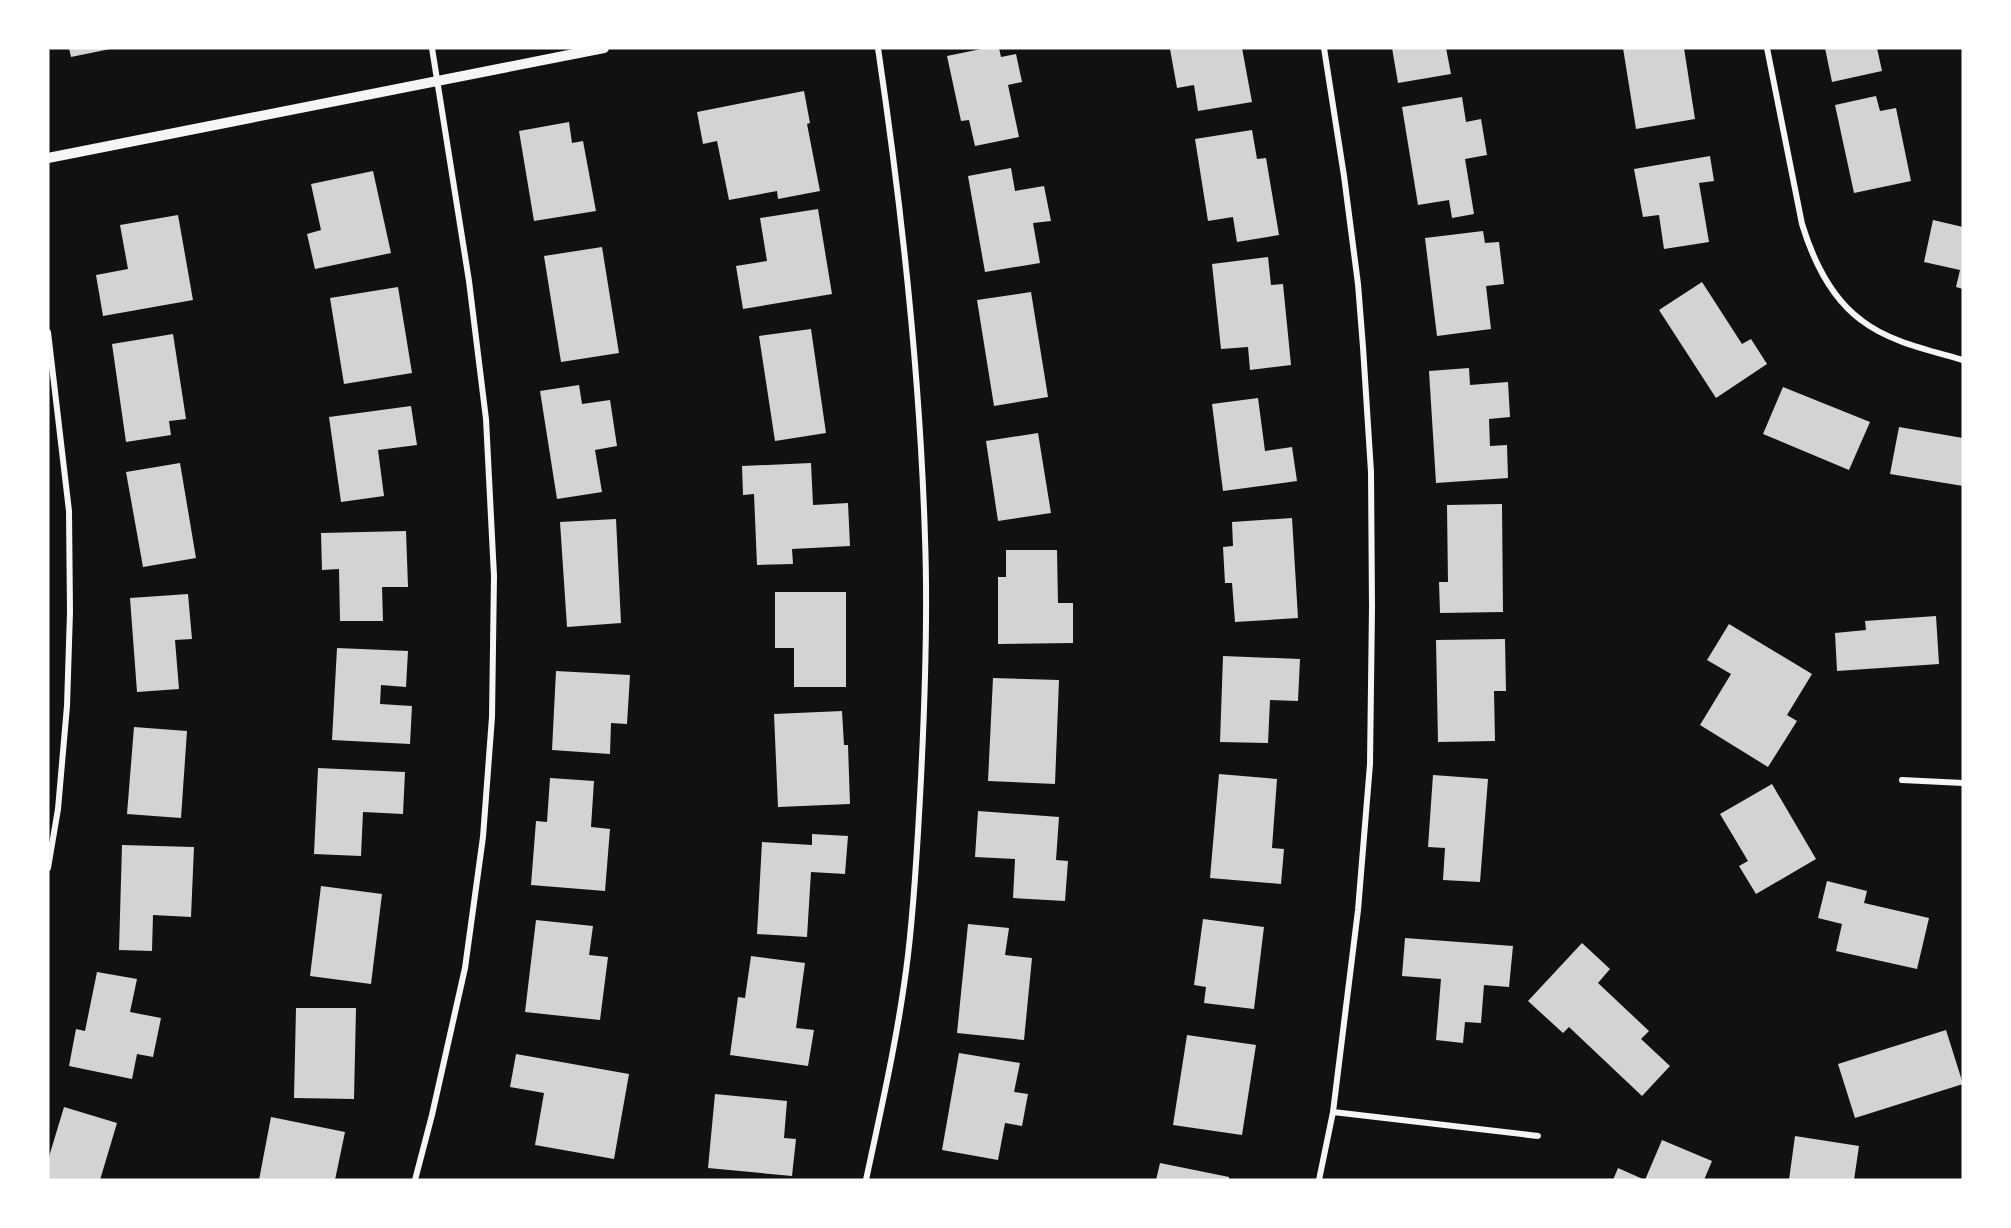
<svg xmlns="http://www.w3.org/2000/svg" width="2011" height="1228" font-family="'Libre Baskerville',serif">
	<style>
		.building { fill: #d3d3d3 }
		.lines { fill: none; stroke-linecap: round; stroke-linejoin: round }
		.minor { stroke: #f5f5f5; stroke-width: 6 }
		.tertiary { stroke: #f5f5f5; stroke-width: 10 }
	</style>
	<rect width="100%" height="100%" fill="#111"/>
	<path class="building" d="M69 48H110V49L71 57Z
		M986 48H999L1001 57 1016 54 1022 82 1008 85 1019 137 975 146 969 120 961 121 947 56Z
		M1175 48H1242L1252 102 1198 111 1194 85 1177 88 1170 49Z
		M1392 48H1446L1451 74 1398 83Z
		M1623 48H1684L1695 119 1636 129Z
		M1825 48H1877L1882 71 1832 82Z
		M804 91 810 123 807 124 820 191 778 199 777 191 729 200 717 141 703 144 697 112Z
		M1876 96 1880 111 1896 108 1911 181 1854 193 1835 105Z
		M1462 97 1466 122 1481 119 1487 155 1465 159 1474 214 1452 218 1449 200 1418 205 1402 107Z
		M569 122 572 143 583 141 596 211 534 221 519 131Z
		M1252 130 1257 159 1266 158 1279 235 1237 242 1233 217 1208 221 1195 139Z
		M1710 156 1714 181 1699 183 1709 242 1664 249 1659 215 1643 217 1634 169Z
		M1011 168 1015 191 1044 186 1051 221 1033 223 1040 263 985 272 968 176Z
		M373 171 391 253 315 269 307 234 321 230 311 184Z
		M818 209 832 294 743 309 736 266 767 261 760 218Z
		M178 215 193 300 103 316 96 275 128 269 120 225Z
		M1933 220 1963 227V289L1956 287 1960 270 1924 262Z
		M1483 231 1485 243 1499 242 1504 284 1486 286 1491 329 1437 336 1425 238Z
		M602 247 619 353 561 362 544 256Z
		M1268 257 1271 285 1283 284 1291 365 1250 370 1248 347 1221 349 1212 264Z
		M1702 282 1742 344 1751 339 1767 364 1716 398 1659 310Z
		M398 287 412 373 344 384 330 298Z
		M1031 292 1048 397 994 406 977 300Z
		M811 329 826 433 775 441 759 336Z
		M173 334 186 419 169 421 171 435 126 442 112 344Z
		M1469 368 1470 385 1508 382 1510 417 1489 419 1490 446 1507 445 1508 478 1436 483 1429 371Z
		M579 385 582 404 610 400 617 446 595 450 602 492 557 499 540 391Z
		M1783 387 1870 422 1849 470 1763 434Z
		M1258 398 1265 451 1292 447 1297 481 1223 491 1212 404Z
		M411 406 417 445 378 450 384 496 341 502 329 417Z
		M1899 427 1963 438V486L1890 474Z
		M1038 433 1051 513 998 521 986 441Z
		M180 463 196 558 143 567 126 472Z
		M811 463 813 505 848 503 850 546 792 549 793 564 757 565 754 494 743 495 742 466Z
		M1502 504 1503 612 1440 613 1439 582H1448L1447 505Z
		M1292 518 1298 618 1235 622 1232 583H1225L1223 547 1233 546 1232 522Z
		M616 519 621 623 567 627 560 522Z
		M406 531 408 587H382L383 621H340L339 569 322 570 321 533Z
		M1006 550H1057L1058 603H1073V643L998 644V577H1006Z
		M775 592H846V687H794V648H775Z
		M188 594 192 639 175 640 179 689 137 692 130 598Z
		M1936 616 1939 664 1837 671 1835 633 1866 630 1865 621Z
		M1729 624 1812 674 1787 715 1797 721 1768 767 1700 725 1731 674 1707 660Z
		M1505 639 1506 691H1494L1495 741 1438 742 1436 640Z
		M337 648 408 651 406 687 381 685 380 704 412 706 410 744 332 740Z
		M1223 656 1300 659 1298 701 1270 700 1268 743 1220 742Z
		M556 671 630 675 627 724 611 723 610 754 552 750Z
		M993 678 1059 680 1055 784 988 781Z
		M842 711 844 745H848L850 804 778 807 774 714Z
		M134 727 187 731 181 818 127 814Z
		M318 768 405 772 403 814 363 812 361 856 314 854Z
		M1219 774 1277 779 1272 848 1284 849 1281 884 1210 878Z
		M1433 775 1488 779 1480 882 1443 880 1445 848 1428 847Z
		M550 778 594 781 591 827 610 829 605 891 531 885 536 821 547 822Z
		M1772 784 1816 859 1756 894 1739 866 1748 861 1720 814Z
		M978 811 1059 817 1056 860 1068 861 1065 901 1013 898 1015 859 975 857Z
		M812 834 848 836 845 874 811 872 807 937 757 934 762 842 812 845Z
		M122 845 194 847 191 917 153 915 152 951 119 950Z
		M1827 881 1867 891 1864 903 1929 918 1917 969 1836 951 1842 924 1818 918Z
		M321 886 382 894 371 984 310 976Z
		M1203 919 1264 927 1254 1009 1204 1003 1206 987 1194 985Z
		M536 920 593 926 589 955 608 957 600 1020 525 1012Z
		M968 924 1009 928 1005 955 1032 958 1024 1040 957 1033Z
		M1405 938 1513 946 1509 987 1484 985 1481 1023 1465 1022 1463 1043 1436 1040 1441 979 1402 976Z
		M1582 943 1610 969 1598 983 1649 1031 1641 1039 1670 1066 1642 1096 1569 1027 1563 1033 1528 1001Z
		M751 956 805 963 796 1028 814 1030 808 1066 730 1055 738 997 745 998Z
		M97 972 137 979 130 1012 161 1018 153 1057 137 1054 132 1079 69 1066 76 1029 85 1031Z
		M296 1008H356L354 1099 294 1098Z
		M1946 1030 1963 1084 1855 1118 1838 1064Z
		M1187 1035 1256 1045 1242 1135 1173 1125Z
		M959 1053 1020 1063 1014 1092 1028 1094 1022 1126 1005 1123 998 1160 942 1150Z
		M516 1054 629 1074 614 1159 535 1145 544 1093 510 1087Z
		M715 1094 787 1101 784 1138 796 1139 792 1176 708 1168Z
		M64 1107 117 1123 100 1180H48V1160Z
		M271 1117 345 1132 335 1180H259Z
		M1795 1136 1859 1146 1854 1180H1789Z
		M1662 1140 1712 1161 1704 1180H1613L1618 1168 1645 1180Z
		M1160 1163 1229 1177V1180H1156Z"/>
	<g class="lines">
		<path class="minor" d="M1767 48 1802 224C1813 260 1830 297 1861 320 1889 342 1929 350 1963 360
			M48 332 69 511 70 612 67 706 58 809 48 868
			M1902 780 1963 783
			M1333 1112 1538 1136
			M415 1180 432 1115 465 968 483 837 492 717 494 576 486 419 469 281 432 48
			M866 1180C882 1105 899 1031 908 955 915 896 918 837 921 778 925 698 928 618 925 538 920 373 902 210 878 48
			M1319 1180 1333 1112 1358 910 1370 764 1372 607 1371 472 1363 347 1358 284 1344 176 1324 48"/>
		<path class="tertiary" d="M48 158 604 48"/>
	</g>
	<rect width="2011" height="1228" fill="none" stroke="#ffffff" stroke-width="99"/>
</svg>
